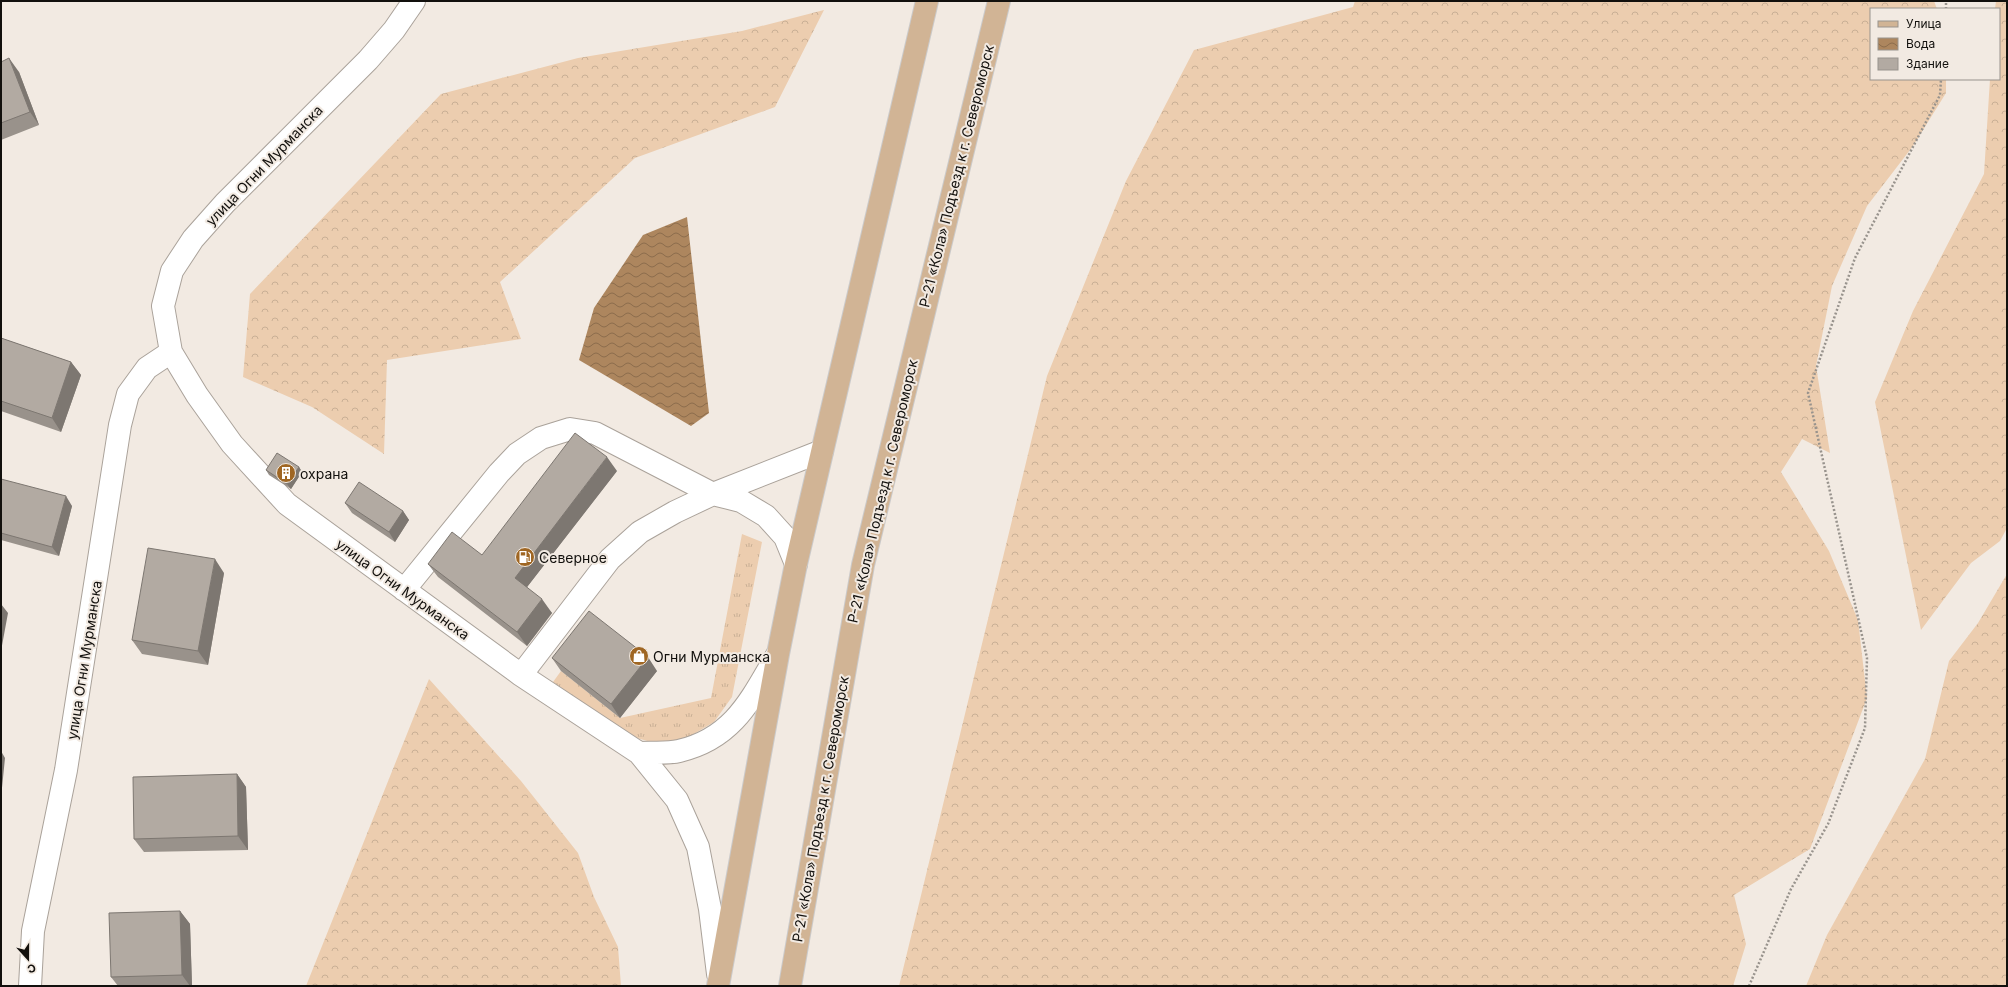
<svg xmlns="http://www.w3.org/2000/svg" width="2008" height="987" font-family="Inter,sans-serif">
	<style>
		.grass { fill: url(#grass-tufts) }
		.forest { fill: url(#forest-crowns) }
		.water { fill: url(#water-waves) }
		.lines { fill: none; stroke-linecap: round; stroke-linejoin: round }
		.minor-casing { stroke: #aaa29a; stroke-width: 24 }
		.major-casing { stroke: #cbcaca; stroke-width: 24 }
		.path { stroke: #98938d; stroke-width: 2.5; stroke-dasharray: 2 2; stroke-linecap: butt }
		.minor { stroke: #fff; stroke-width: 22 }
		.major { stroke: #d1b495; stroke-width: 22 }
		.wall { fill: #99928b }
		.shaded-wall { fill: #7d7771 }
		.building { fill: #b2aaa2; stroke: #7d7771 }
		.labels { text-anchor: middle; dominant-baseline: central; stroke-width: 4; stroke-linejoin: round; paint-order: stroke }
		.street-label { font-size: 14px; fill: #12100d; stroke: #f2eae2 }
		.poi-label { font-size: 14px; fill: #12100d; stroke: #f2eae2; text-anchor: start }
	</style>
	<defs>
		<pattern id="grass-tufts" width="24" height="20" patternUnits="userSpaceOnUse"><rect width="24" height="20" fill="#eccdaf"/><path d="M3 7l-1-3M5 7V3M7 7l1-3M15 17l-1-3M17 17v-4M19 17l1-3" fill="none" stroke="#c9af95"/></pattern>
		<pattern id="forest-crowns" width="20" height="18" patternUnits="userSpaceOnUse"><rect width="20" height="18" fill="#eccdaf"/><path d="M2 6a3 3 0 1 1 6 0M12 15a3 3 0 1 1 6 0" fill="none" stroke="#c9af95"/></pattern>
		<pattern id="water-waves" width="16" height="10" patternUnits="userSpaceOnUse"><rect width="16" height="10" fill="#ad865e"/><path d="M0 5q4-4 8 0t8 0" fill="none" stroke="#8b6c4c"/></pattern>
	</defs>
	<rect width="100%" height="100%" fill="#f2eae2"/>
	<path class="grass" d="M742 534 762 542 732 697 714 722 680 742H651L622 734 553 682 561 671 620 718 711 698Z"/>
	<path class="forest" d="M1355 1H1934L1937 9H1871V79H1946V93L1913 146 1867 206 1832 286 1816 366 1830 453 1802 439 1781 472 1829 551 1858 620 1867 698 1810 849 1734 895 1746 944 1733 986H899L1047 376 1126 181 1194 50 1353 7Z
		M1996 1H2007V528L2000 541 1971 563 1921 630 1875 402 1913 311 1984 174 1990 79H1999V9H1995Z
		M824 10 775 107 635 158 500 282 521 339 387 360 384 454 312 407 243 377 250 294 441 94 578 58 742 31Z
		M2007 574V986H1806L1827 935 1925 759 1949 661 1978 623Z
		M429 679 521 781 578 853 594 897 618 947 621 986H306Z"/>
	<path class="water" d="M687 217 709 413 691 426 579 360 594 308 643 235Z"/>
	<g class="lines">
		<defs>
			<path id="minor" d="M414 1 394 30 368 60 225 203 193 239 172 271 163 306 171 352 197 395 232 444 287 504 521 675 639 753 677 800 698 847 710 909 718 974
				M404 590 499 473 517 454 541 438 570 429 595 433 713 494 822 451
				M521 675 610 559 640 532 675 512 713 494 741 501 766 516 785 537 796 564
				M639 753C652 752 667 754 679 751 734 738 751 699 777 655
				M30 986 33 931 66 770 120 425 128 394 147 368 171 352"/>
			<path id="major" d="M718 986 778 654 796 564 927 1
				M790 986 863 565 999 1"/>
		</defs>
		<use href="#minor" class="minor-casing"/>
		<use href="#major" class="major-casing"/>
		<path class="path" d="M1946 9V1
			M1749 986 1791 889 1828 824 1865 728 1867 658 1808 393 1855 258 1940 95 1941 79"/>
		<use href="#minor" class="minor"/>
		<use href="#major" class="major"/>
	</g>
	<path class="wall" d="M1 62 19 72 39 125 1 140Z
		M1 338 71 362 81 375 61 432 1 411Z
		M299 467 302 472 291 489 269 475 266 470Z
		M617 471 527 587 552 613 527 646 438 577 428 564 482 555Z
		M1 479 72 506 59 556 1 540Z
		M345 503 403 511 409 520 395 542 352 513Z
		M224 573 208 665 142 654 132 640Z
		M552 658 657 671 620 718 561 671Z
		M237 774 246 787 248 850 144 852 134 839Z
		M180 911 190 924 192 986H118L111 977Z"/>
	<path class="shaded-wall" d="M9 58 19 72 39 125 30 112Z
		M71 362 81 375 61 432 52 418Z
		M607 457 617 471 524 591 515 578Z
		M299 467 302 472 291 489 287 484Z
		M66 496 72 506 59 556 52 547Z
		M403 511 409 520 395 542 389 532Z
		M215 559 224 573 208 665 198 651Z
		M542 599 552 613 527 646 517 632Z
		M1 604 8 613 1 651Z
		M648 657 657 671 620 718 611 704Z
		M1 751 5 758 1 798Z
		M237 774 246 787 248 850 238 836Z
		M180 911 190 924 192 986H190L182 975Z"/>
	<path class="building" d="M9 58 30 112 1 123V62Z
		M1 338 71 362 52 418 1 401Z
		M575 433 607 457 515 578 542 599 517 632 428 564 452 532 482 555Z
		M277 453 299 467 287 484 266 470Z
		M1 479 66 496 52 547 1 533Z
		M359 482 403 511 389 532 345 503Z
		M148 548 215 559 198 651 132 640Z
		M589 611 648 657 611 704 552 658Z
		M237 774 238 836 134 839 133 777Z
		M180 911 182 975 111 977 109 913Z"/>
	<defs>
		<symbol id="building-disc" viewBox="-11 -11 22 22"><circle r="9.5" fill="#9f6623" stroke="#f2eae2"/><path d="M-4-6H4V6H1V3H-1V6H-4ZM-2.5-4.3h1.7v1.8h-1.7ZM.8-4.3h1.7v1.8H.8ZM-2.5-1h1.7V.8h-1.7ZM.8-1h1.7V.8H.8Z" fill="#fff"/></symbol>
		<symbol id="fuel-disc" viewBox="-11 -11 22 22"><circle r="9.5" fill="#9f6623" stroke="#f2eae2"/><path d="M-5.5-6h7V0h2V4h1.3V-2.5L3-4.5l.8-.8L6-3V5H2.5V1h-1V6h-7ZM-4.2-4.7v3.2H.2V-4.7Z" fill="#fff"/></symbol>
		<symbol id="shop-disc" viewBox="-11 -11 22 22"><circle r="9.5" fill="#9f6623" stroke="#f2eae2"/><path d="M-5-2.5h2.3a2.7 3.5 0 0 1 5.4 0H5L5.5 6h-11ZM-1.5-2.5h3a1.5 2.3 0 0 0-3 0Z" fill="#fff"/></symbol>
	</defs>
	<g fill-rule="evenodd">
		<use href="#building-disc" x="275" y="462" width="22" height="22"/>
		<use href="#fuel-disc" x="514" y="546" width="22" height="22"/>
		<use href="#shop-disc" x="628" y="645" width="22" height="22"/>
	</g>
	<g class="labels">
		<g class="street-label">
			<text transform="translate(264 165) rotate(-46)">улица Огни Мурманска</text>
			<text transform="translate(956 176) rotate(-76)">Р-21 «Кола» Подъезд к г. Североморск</text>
			<text transform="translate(882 491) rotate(-77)">Р-21 «Кола» Подъезд к г. Североморск</text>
			<text transform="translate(403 589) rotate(36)">улица Огни Мурманска</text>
			<text transform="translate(84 660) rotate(-81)">улица Огни Мурманска</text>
			<text transform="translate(820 809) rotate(-80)">Р-21 «Кола» Подъезд к г. Североморск</text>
		</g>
		<g class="poi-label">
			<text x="300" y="473">охрана</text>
			<text x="539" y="557">Северное</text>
			<text x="653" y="656">Огни Мурманска</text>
		</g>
	</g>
	<rect width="2008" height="987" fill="none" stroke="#12100d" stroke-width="4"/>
	<rect x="1870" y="8" width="130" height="72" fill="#f2eae2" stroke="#98938d"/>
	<rect x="1878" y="21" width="20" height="6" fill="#d1b495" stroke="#98938d"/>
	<text x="1906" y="28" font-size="12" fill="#12100d">Улица</text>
	<rect x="1878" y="38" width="20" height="12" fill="url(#water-waves)" stroke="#98938d"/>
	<text x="1906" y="48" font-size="12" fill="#12100d">Вода</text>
	<rect x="1878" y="58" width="20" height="12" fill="#b2aaa2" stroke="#98938d"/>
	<text x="1906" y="68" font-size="12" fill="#12100d">Здание</text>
	<g transform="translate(28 959) rotate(159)" stroke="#f2eae2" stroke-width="3" paint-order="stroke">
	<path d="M0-3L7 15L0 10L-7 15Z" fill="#12100d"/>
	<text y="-6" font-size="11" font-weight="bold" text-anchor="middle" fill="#12100d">С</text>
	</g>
</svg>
